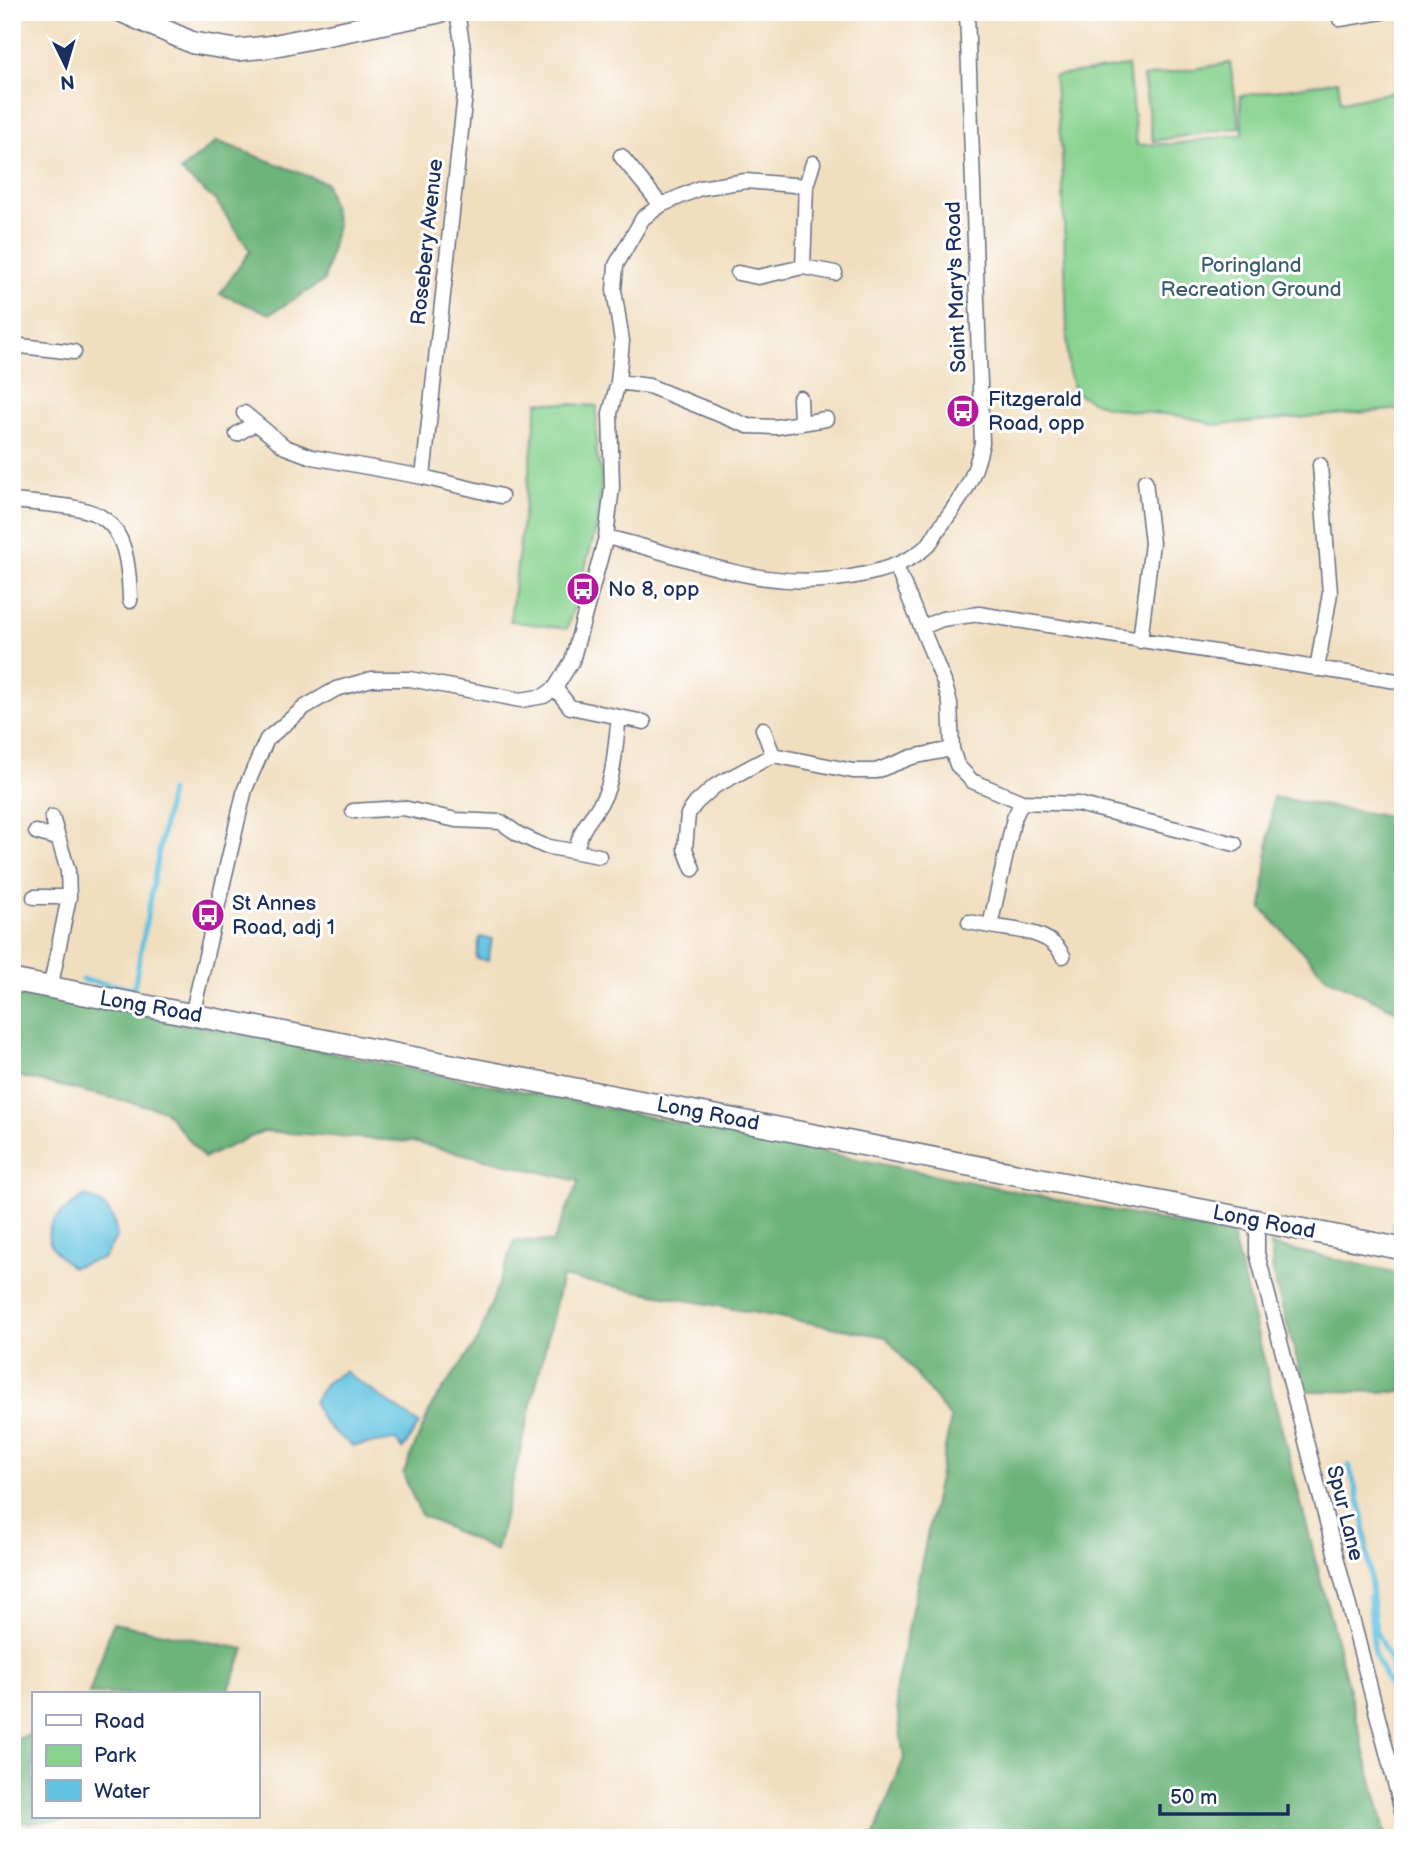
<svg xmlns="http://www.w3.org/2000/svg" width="1415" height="1850" font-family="'Balsamiq Sans',sans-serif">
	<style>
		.green { fill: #87d28f; stroke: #518076; stroke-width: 2 }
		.forest { fill: #6db47a; stroke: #44726c; stroke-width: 2 }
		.water { fill: #62c2e0; stroke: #3e789f; stroke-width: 2 }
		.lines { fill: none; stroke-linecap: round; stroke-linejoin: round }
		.stream { stroke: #62c2e0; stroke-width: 5 }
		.street-casing { stroke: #666c80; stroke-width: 17 }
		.secondary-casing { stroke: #666c80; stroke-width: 24 }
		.street { stroke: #fff; stroke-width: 14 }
		.secondary { stroke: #fff; stroke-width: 21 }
		.labels { text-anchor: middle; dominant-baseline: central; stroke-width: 6; stroke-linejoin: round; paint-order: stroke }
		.street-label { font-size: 21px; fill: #1b2f5e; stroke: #fff }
		.park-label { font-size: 21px; fill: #3b606d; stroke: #fff }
		.poi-label { font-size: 21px; fill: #1b2f5e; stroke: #fff; text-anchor: start }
	</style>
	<rect width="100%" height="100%" fill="#fff"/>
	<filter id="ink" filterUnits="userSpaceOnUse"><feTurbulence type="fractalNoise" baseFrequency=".0143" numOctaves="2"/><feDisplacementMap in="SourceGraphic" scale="14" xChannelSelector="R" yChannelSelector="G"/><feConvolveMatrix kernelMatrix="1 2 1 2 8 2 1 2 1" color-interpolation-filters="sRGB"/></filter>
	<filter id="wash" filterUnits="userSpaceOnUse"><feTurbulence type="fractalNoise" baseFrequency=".00686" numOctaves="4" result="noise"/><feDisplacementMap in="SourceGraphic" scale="28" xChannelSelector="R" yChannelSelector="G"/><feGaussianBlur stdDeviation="1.57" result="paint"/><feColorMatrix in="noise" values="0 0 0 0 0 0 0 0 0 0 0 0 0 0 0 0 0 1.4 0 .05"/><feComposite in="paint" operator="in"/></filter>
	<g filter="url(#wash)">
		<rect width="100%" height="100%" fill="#f1debf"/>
		<path class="green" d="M1230 63 1240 127 1153 141 1143 77Z
			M1128 66 1137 145 1174 144 1243 134 1240 96 1338 81 1341 102 1403 90V409L1213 425C1168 406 1115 421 1074 391L1068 369 1062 154 1054 76Z
			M538 402 597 406 596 450 602 476 597 526 567 629 510 621Z"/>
		<path class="forest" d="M217 141 326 183 337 225 324 281 270 314 220 294 250 251 216 201 180 171Z
			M1273 797 1403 819V1014L1326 977 1262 909Z
			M12 988 1232 1235 1387 1838H873L904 1758 895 1692 951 1419 886 1337 562 1277 496 1551 421 1515 403 1474 432 1405 478 1340 515 1240 553 1242 579 1181 412 1142 263 1131 204 1158 164 1110 12 1075Z
			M1271 1245 1403 1274V1392L1306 1391 1273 1275Z
			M113 1623 245 1649 227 1694H89Z
			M33 1734V1817H114L12 1824V1740Z"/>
		<path class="water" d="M480 937 492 939 488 961 476 958Z
			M86 1196C107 1205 114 1213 117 1236L104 1258 72 1267C30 1236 50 1217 86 1196Z
			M344 1371 419 1424 403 1449 396 1440 353 1446C334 1433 321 1424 314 1402L325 1384Z"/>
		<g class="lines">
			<path class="stream" d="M12 969 29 973
				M82 980 134 988 170 791
				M1393 1227 1403 1205
				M1349 1465 1363 1515 1376 1631 1390 1661 1401 1712 1403 1709
				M1369 1597 1374 1653 1395 1698
				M1398 1711 1403 1728"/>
		</g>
	</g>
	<g filter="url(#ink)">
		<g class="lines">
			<defs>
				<path id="street" d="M1340 19 1382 12
					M621 156 661 205
					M806 186 813 163
					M803 267 835 273
					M12 345 74 352
					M618 382 649 386 748 426 776 427 826 419
					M800 398 801 423
					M244 413 285 447 312 457 423 477 501 496
					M237 434 255 423
					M423 477 465 94 463 49 457 12
					M12 501C96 509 128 503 130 601
					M606 537C700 559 766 596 866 574 888 569 912 561 928 545 933 540 936 532 940 527 963 496 974 481 982 443L967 12
					M896 566 944 682 950 703 952 749 957 765 972 781 1022 802 1078 804 1235 844
					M923 627 942 619 979 614 1403 682
					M1140 641 1152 543 1145 481
					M1317 669 1330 593 1320 465
					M555 688 570 707 644 722
					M763 729 773 755
					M1022 802 1014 818 990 926C1017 931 1050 930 1063 956
					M353 811 403 808 456 820 501 822 518 834 544 846 599 856
					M36 832 56 838
					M576 851C582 823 591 821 603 799 615 777 615 743 619 718
					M693 869 685 849 688 814 696 803 715 786 773 755 853 771H876L912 757 952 749
					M34 897H69
					M969 922 990 926
					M50 989 69 897 68 871 52 817
					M192 1015 245 789 267 739 305 707 336 689 372 679H410L521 700 544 696 555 688 572 661 606 537 612 487 610 413 618 382 622 341 614 290 616 265 643 218 661 205 700 188 746 181 806 186 803 267 758 277 738 273
					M1257 1221V1253L1403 1814"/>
				<path id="secondary" d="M123 12 193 43 237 50 267 47 439 12
					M12 980 1403 1249"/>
			</defs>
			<use href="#street" class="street-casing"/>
			<use href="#secondary" class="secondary-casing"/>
			<use href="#street" class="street"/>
			<use href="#secondary" class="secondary"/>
		</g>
	</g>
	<defs>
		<symbol id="bus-disc" viewBox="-11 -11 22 22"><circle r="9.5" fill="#b5179e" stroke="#fff"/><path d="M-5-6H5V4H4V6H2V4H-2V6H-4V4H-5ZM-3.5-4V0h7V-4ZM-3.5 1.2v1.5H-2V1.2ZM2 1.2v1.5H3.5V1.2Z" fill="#fff"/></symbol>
	</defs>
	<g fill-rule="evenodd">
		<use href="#bus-disc" x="944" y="392" width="38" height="38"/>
		<use href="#bus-disc" x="564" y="570" width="38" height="38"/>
		<use href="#bus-disc" x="189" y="896" width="38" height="38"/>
	</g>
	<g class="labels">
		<g class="street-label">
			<text transform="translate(427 242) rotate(-84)">Rosebery Avenue</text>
			<text transform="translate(956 287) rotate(-92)">Saint Mary's Road</text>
			<text transform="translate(151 1007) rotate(10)">Long Road</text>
			<text transform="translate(708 1114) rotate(11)">Long Road</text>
			<text transform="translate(1264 1222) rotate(11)">Long Road</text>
			<text transform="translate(1345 1513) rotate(76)">Spur Lane</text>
		</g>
		<g class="park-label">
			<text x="1251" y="265">Poringland<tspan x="1251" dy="24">Recreation Ground</tspan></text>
		</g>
		<g class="poi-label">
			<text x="988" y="399">Fitzgerald<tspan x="988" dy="24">Road, opp</tspan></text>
			<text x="608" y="589">No 8, opp</text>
			<text x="232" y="903">St Annes<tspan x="232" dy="24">Road, adj 1</tspan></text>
		</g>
	</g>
	<rect width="1415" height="1850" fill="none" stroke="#fff" stroke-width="42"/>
	<rect x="32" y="1692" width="228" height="126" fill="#ffffff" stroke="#a4acbf" stroke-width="2"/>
	<rect x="46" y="1715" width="35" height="10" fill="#ffffff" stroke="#a4acbf" stroke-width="2"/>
	<text x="94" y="1728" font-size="21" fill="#1b2f5e">Road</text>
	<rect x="46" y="1745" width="35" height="21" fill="#87d28f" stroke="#a4acbf" stroke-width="2"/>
	<text x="94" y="1762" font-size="21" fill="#1b2f5e">Park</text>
	<rect x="46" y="1780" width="35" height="21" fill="#62c2e0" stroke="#a4acbf" stroke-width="2"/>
	<text x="94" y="1798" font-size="21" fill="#1b2f5e">Water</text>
	<g transform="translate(66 66) rotate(175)" stroke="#ffffff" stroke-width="5" paint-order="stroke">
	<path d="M0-5L12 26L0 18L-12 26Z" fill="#1b2f5e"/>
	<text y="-10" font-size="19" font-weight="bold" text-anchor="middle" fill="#1b2f5e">N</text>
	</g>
	<path d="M1160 1804v10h128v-10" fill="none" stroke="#1b2f5e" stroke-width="3.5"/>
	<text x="1170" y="1804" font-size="21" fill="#1b2f5e" stroke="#ffffff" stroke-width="5" paint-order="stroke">50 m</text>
</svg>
